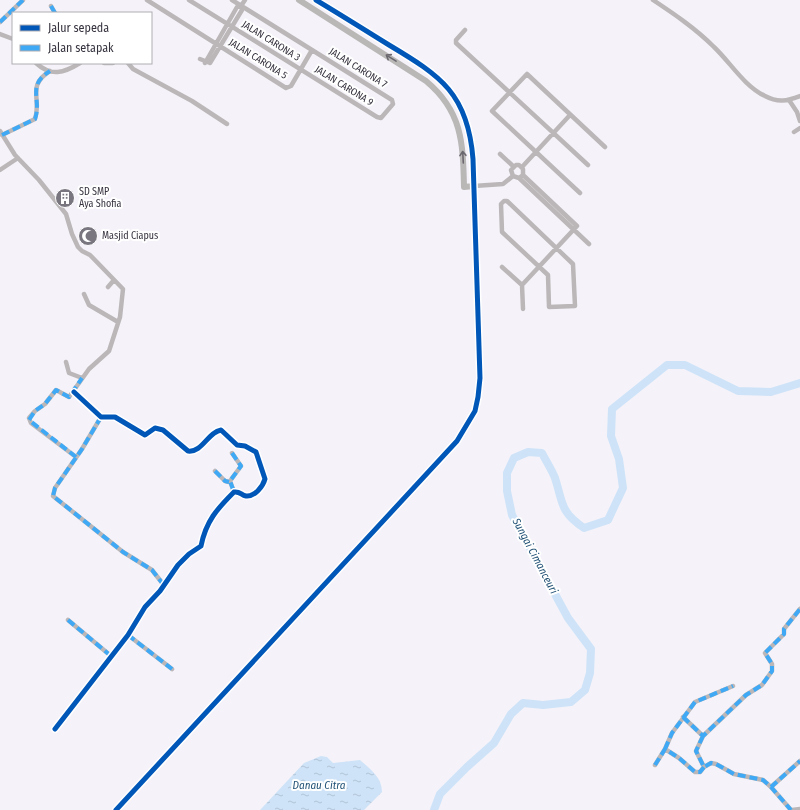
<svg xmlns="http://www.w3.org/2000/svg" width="800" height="810" font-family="'Fira Sans Condensed',sans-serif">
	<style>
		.water { fill: url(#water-ripples) }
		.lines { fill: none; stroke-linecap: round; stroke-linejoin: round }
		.river { stroke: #cee3f8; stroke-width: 8 }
		.street { stroke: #bbb7b8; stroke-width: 4.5 }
		.secondary { stroke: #bab7b7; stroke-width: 6 }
		.quiet { stroke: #3fa9f5; stroke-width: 4; stroke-dasharray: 8 4; stroke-linecap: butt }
		.cycleway-casing { stroke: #fff; stroke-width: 8 }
		.cycleway { stroke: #0057b8; stroke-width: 5 }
		.oneway { stroke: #6b676e }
		.labels { text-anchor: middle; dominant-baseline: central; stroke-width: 4; stroke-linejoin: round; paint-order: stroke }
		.street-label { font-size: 10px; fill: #36323e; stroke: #fff }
		.poi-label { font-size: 10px; fill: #36323e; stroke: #fff; text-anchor: start }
		.water-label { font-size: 11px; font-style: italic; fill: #225276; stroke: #fff }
	</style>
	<defs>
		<pattern id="water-ripples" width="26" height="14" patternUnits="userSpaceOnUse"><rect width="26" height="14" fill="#cee3f8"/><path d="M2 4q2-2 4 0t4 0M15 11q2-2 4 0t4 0" fill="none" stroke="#b2c3d6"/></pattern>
	</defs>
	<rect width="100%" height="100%" fill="#f5f3f9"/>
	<path class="water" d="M321 756 327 757 333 763 360 760C370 769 382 777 382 792L364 810H260L304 763Z"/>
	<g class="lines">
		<path class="river" d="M434 810 440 794 467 767 494 743 511 714 523 703 543 705 571 702 585 690 590 673 591 649 568 618 512 515 507 491V473L514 458 528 452 542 453C546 461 552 470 555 478 563 503 560 512 584 528L608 520 623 488 619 459 611 436 612 409 667 365H685L738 391 771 392 800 383"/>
		<path class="street" d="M147 0 286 88 291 86 312 50
			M189 0 377 117 381 118 393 104 392 100 232 0
			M653 0C674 14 695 28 714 47 730 62 744 86 765 96 778 103 787 101 800 96
			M51 6 55 13
			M0 22 23 0
			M465 30 456 40V43L588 165
			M0 34 13 39
			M200 59 210 63 242 10 241 6
			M36 63C51 77 64 73 80 63
			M104 63H113
			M128 63 133 69 192 101 227 124
			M205 63 237 7 241 6 245 0
			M789 100 797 112 800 121
			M0 131 15 155 39 180 66 214 72 234 78 247 82 251 90 255 123 289 120 317 109 351 89 369 69 397 56 390 45 404 35 411 29 418 31 423 76 457
			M794 132 800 128
			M2 135 35 119C42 99 26 86 50 71
			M500 154 513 166
			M522 167 570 115
			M0 170 18 158
			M519 178 523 175V169L519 165H516L511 170 513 176 519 178 589 244
			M474 186 503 184 513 176
			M580 193 492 111 527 74 605 147
			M504 201H507L573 264 575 306 549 307 548 275 502 232 501 204Z
			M502 267 522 285 523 309
			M522 285 577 226 523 175
			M108 287 114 280
			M84 294 89 305 118 322
			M66 362 69 373 82 378
			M101 417 82 449 55 488 53 496 123 552 152 570 163 584
			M232 453 241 466 230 481 234 492
			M215 471 225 481 229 482
			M68 620 111 656
			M128 635 172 669
			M683 717 703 736 746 695 762 685 772 671V664L765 653 784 634V629L800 609
			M55 729 128 635 145 607 160 591 178 565 189 554 201 546C206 521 217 509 234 492 240 491 241 495 246 496 255 497 263 486 265 479L256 452 245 446 237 445 221 430C208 432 202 453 188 451L163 430 155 428 145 435 115 417H101L74 392
			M703 736 696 751 704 767 711 763 716 764 734 774 763 780 771 787 791 810
			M665 749 672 733 695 702 733 686
			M655 765 665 749 679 758 695 772H700L704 767
			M771 787 800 761
			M792 810 800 809"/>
		<path class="secondary" d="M299 0 426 81C462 111 463 142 464 187L474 186
			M116 810 457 441 475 411 478 397 480 378 473 159C468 94 441 76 389 45 365 30 341 15 316 0"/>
		<path class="quiet" d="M51 6 55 13
			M0 22 23 0
			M2 135 35 119C42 99 26 86 50 71
			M101 417 82 449 55 488 53 496 123 552 152 570 163 584
			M232 453 241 466 230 481 234 492
			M76 457 29 420 35 411 45 404 56 390 69 397 82 378
			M215 471 225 481 229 482
			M68 620 111 656
			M128 635 172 669
			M683 717 703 736 746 695 762 685 772 671V664L765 653 784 634V629L800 609
			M703 736 696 751 704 767 711 763 716 764 734 774 763 780 771 787 791 810
			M665 749 672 733 695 702 733 686
			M655 765 665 749 679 758 695 772H700L704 767
			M771 787 800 761"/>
		<defs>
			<path id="cycleway" d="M55 729 128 635 145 607 160 591 178 565 189 554 201 546C206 521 217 509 234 492 240 491 241 495 246 496 255 497 263 486 265 479L256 452 245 446 237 445 221 430C208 432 202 453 188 451L163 430 155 428 145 435 115 417H101L74 392
				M116 810 457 441 475 411 478 397 480 378 473 159C468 94 441 76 389 45 365 30 341 15 316 0"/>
		</defs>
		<use href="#cycleway" class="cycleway-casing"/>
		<use href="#cycleway" class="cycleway"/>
	</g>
	<defs><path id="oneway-shaft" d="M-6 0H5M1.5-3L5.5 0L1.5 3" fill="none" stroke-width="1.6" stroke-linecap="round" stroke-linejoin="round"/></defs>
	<g class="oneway">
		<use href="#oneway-shaft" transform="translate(391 58) rotate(-148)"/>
		<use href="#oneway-shaft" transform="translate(463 157) rotate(-93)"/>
	</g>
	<defs>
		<symbol id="building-disc" viewBox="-11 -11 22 22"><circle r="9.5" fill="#79767f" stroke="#fff"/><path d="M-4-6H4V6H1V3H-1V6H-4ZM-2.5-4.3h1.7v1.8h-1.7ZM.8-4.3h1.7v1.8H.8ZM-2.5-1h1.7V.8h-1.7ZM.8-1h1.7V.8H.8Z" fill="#fff"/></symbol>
		<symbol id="mosque-disc" viewBox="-11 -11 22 22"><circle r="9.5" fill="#79767f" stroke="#fff"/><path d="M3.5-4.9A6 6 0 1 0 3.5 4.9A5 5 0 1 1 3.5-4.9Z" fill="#fff"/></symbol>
	</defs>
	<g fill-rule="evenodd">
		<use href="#building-disc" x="54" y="187" width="22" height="22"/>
		<use href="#mosque-disc" x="77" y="225" width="22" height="22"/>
	</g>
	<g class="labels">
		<g class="street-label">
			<text transform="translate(271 41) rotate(32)">JALAN CARONA 3</text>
			<text transform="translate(258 59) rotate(32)">JALAN CARONA 5</text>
			<text transform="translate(358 68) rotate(32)">JALAN CARONA 7</text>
			<text transform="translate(344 86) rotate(32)">JALAN CARONA 9</text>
		</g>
		<g class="poi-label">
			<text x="79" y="192">SD SMP<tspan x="79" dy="12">Aya Shofia</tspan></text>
			<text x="102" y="236">Masjid Ciapus</text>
		</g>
		<g class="water-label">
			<text transform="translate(535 556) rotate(62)">Sungai Cimanceuri</text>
			<text x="319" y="785">Danau Citra</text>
		</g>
	</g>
	<rect x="12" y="12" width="140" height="52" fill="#ffffff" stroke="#afadb2"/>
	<rect x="20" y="25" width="20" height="6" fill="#0057b8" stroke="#afadb2"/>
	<text x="48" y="32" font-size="12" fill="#36323e">Jalur sepeda</text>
	<rect x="20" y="45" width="20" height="6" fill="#3fa9f5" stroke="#afadb2"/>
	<text x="48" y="52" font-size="12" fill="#36323e">Jalan setapak</text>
</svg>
